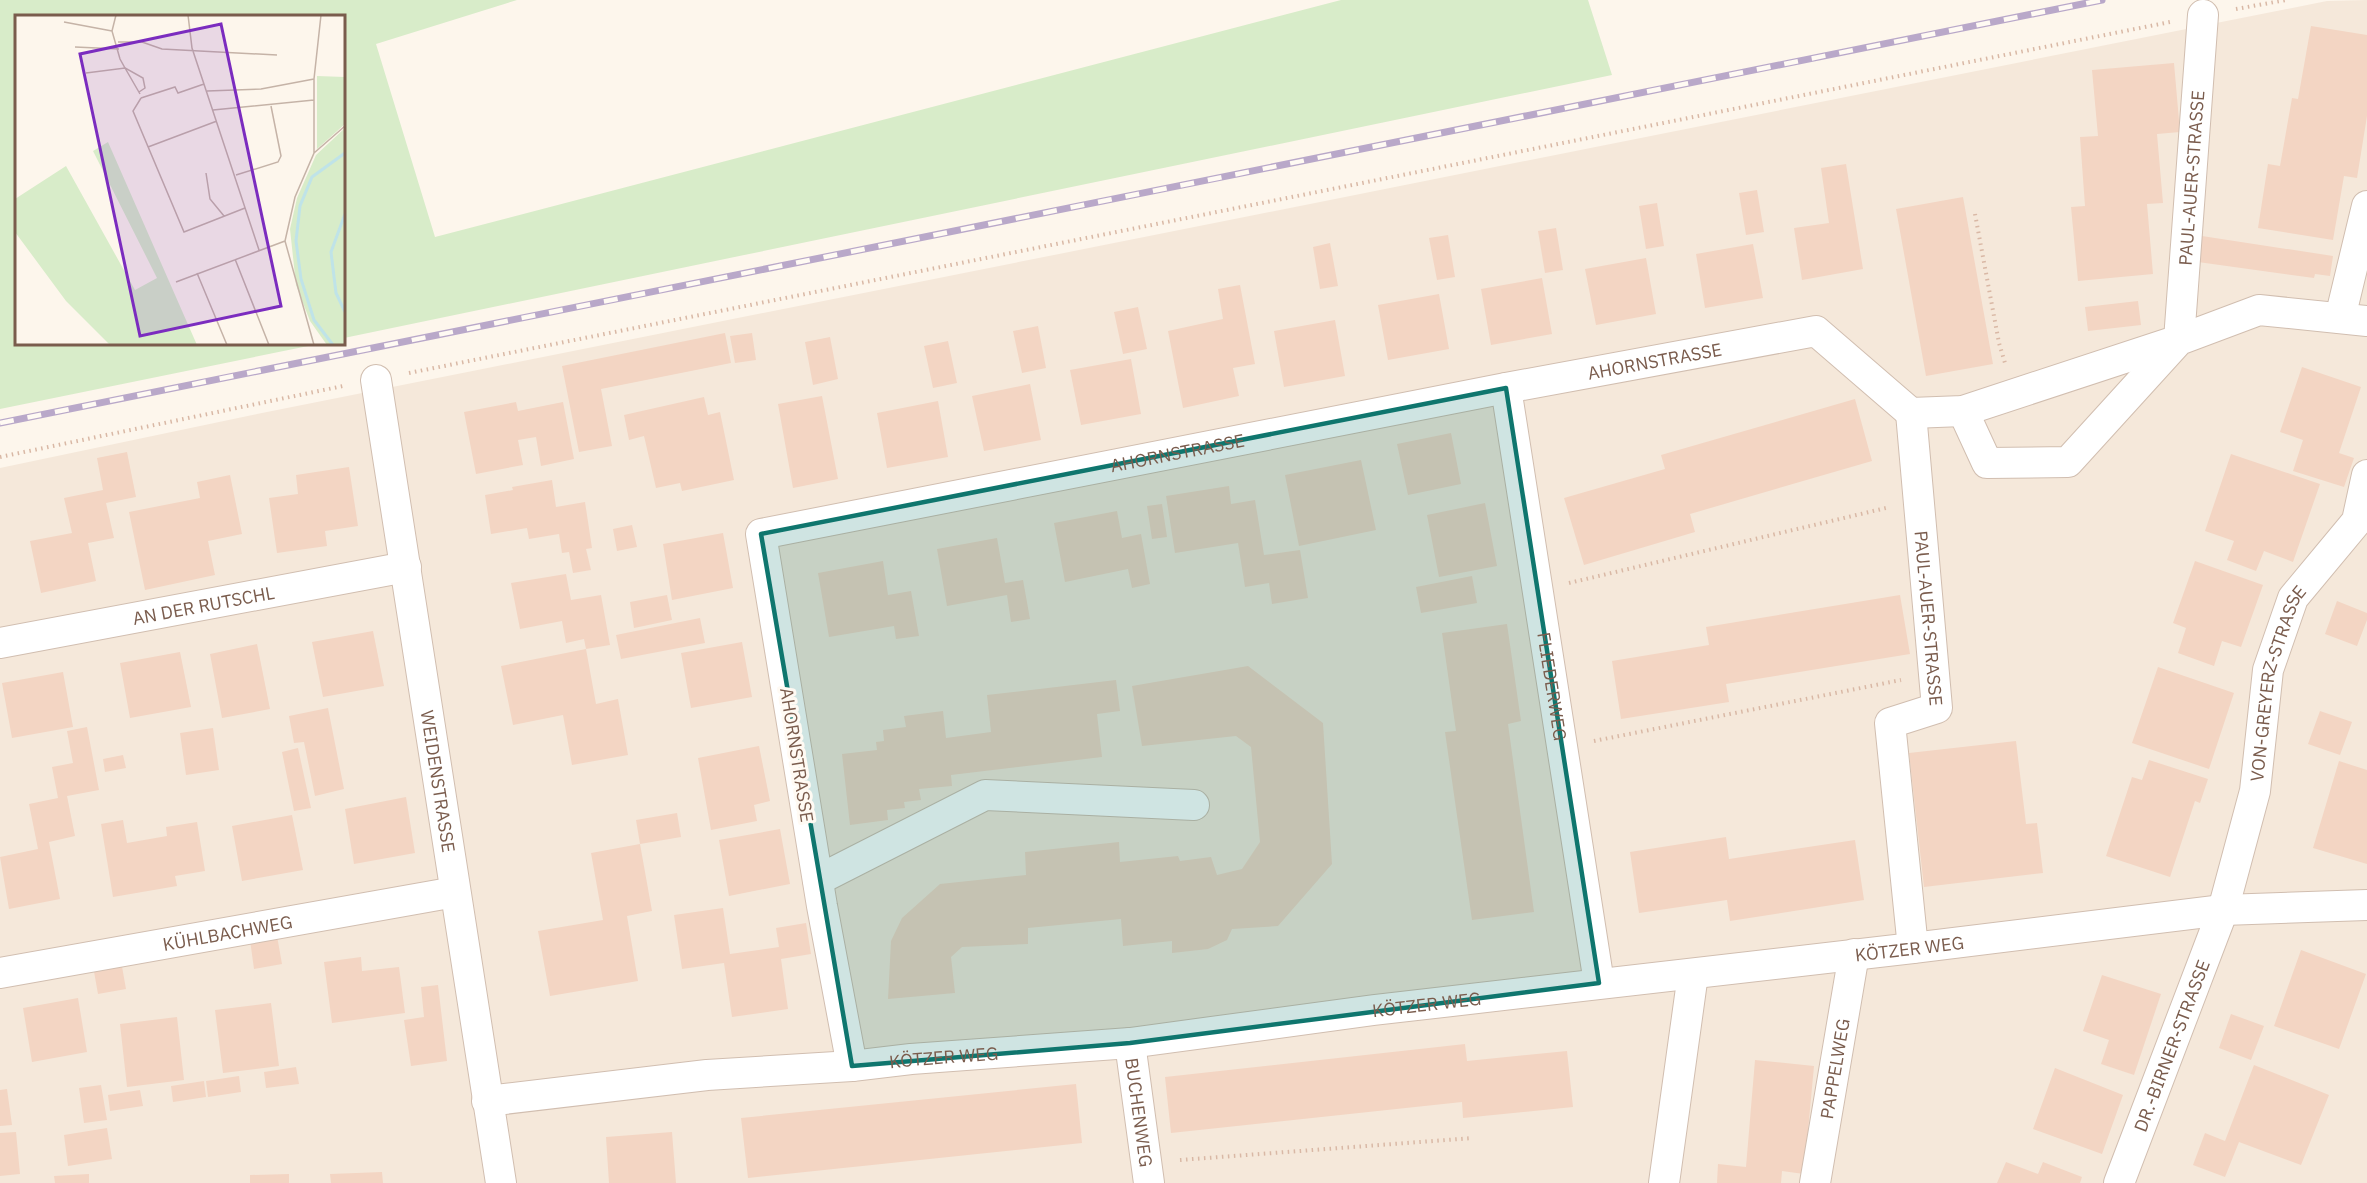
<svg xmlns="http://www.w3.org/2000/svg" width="2367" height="1183" font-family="'IBM Plex Sans',sans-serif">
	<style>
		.residential { fill: #f5e8da }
		.green { fill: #d8ecc9 }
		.building { fill: #f3d5c3 }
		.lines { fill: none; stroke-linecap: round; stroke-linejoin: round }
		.street-casing { stroke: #d1beb0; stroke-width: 32 }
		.path { stroke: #d9b8a5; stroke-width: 4; stroke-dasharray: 1.5 4.5; stroke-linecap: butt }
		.street { stroke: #fff; stroke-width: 30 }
		.rail-casing { stroke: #b9a8c9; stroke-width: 7 }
		.rail { stroke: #fffaf3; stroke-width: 4.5; stroke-dasharray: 14; stroke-linecap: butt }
		.marked { fill: #0f766e; fill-opacity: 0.2; stroke: #0f766e; stroke-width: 4.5; stroke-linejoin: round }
		.labels { text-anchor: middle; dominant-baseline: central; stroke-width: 6; stroke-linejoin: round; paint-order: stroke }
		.street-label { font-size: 18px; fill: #7a5c4d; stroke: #fffaf3 }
		.inset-river { fill: none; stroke: #bfe3e8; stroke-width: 3 }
		.inset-road { fill: none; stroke: #c5b3a7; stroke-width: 1.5 }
		.view { fill: #7b2cbf; fill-opacity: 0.15; stroke: #7b2cbf; stroke-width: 3 }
		.inset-edge { fill: none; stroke: #7a5c4d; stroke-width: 3 }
	</style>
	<rect width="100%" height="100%" fill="#fdf6ec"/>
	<path class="residential" d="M2367 0V1183H0V468L257 414 2327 1Z"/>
	<path class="green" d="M0 0H517L376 44 435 237 1341 0H1588L1612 75 344 338V16H16V344H318L0 409Z"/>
	<path class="building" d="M2311 26 2367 35V116L2357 178 2344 176 2333 240 2258 228 2268 164 2280 166 2292 98 2298 99Z
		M2174 63 2180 132 2157 134 2163 203 2147 204 2153 274 2078 281 2071 207 2085 206 2080 137 2098 136 2092 70Z
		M1846 164 1863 269 1802 280 1794 228 1829 223 1821 168Z
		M1757 190 1764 232 1746 235 1739 193Z
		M1963 197 1993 364 1926 376 1896 209Z
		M1657 203 1664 246 1646 249 1639 206Z
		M1556 228 1563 270 1545 273 1538 231Z
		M1448 235 1455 277 1437 280 1429 238Z
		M2202 236 2333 256 2330 276 2315 274 2314 278 2198 262Z
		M1330 243 1338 286 1320 289 1313 247Z
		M1753 244 1763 298 1705 308 1696 254Z
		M1646 258 1656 314 1596 325 1585 269Z
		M1542 278 1552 334 1491 345 1481 289Z
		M1240 285 1255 364 1233 368 1239 396 1183 408 1168 331 1223 319 1218 289Z
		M1439 294 1449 349 1388 360 1378 305Z
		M2138 301 2141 325 2088 331 2085 307Z
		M1138 307 1147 349 1123 354 1114 312Z
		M1335 320 1345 376 1284 387 1274 331Z
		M1038 326 1046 368 1022 373 1013 331Z
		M725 333 731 363 601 389 612 446 579 452 562 366Z
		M752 333 756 360 735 363 730 336Z
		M830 337 838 379 813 385 805 342Z
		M948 341 957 383 933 388 924 346Z
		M1131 359 1141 414 1081 425 1070 370Z
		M2302 367 2361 387 2339 453 2354 458 2344 487 2293 471 2303 440 2280 432Z
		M1030 384 1041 440 984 451 972 396Z
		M822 396 838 479 793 488 778 404Z
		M704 397 708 415 720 412 734 480 682 491 680 483 656 488 644 436 629 440 624 415Z
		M1855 399 1872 461 1690 514 1695 532 1584 565 1564 498 1665 469 1661 455Z
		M938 401 948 457 887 468 877 413Z
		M516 402 518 411 563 402 574 459 541 466 536 437 518 440 523 465 476 474 464 412Z
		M1451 433 1461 484 1408 495 1397 444Z
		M127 452 136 497 106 503 114 538 88 543 96 581 41 593 30 541 72 533 64 498 103 490 97 458Z
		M2231 454 2320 484 2293 562 2264 551 2256 571 2227 560 2234 541 2205 531Z
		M1361 460 1376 530 1299 546 1285 475Z
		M349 467 358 526 325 531 327 546 277 553 269 498 298 494 296 475Z
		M230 475 242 534 208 541 215 575 145 590 129 512 200 498 197 482Z
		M552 480 556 507 585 502 592 548 586 549 591 570 573 573 569 552 562 553 559 534 529 539 527 528 491 534 485 495 513 490 512 487Z
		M1229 486 1231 504 1255 500 1264 555 1300 550 1308 598 1272 604 1269 583 1245 587 1238 543 1175 553 1166 496Z
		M1485 503 1497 566 1439 577 1427 515Z
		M1162 504 1167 537 1152 539 1147 506Z
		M1117 511 1122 538 1141 534 1150 584 1132 588 1128 569 1065 582 1054 523Z
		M632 525 637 547 617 551 613 529Z
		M723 533 733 588 672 600 663 544Z
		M997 538 1005 583 1023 580 1030 619 1011 622 1007 595 947 606 937 549Z
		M883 561 888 595 911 591 919 636 896 639 894 626 829 637 818 573Z
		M2195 561 2263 585 2241 647 2222 641 2214 666 2178 653 2186 628 2173 623Z
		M566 574 571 600 601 595 610 645 586 649 596 704 618 699 628 755 572 765 563 715 513 725 501 666 586 649 584 639 566 643 562 621 520 629 511 583Z
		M1472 576 1477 603 1421 613 1416 587Z
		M667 595 672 620 634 628 630 602Z
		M1900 595 1910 654 1726 684 1729 702 1621 719 1612 661 1709 645 1706 627Z
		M2337 601 2367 613V620L2357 646 2325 634Z
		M700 618 705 643 621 659 616 635Z
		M1507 624 1521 721 1508 724 1534 912 1472 920 1445 732 1456 731 1442 633Z
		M373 631 384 686 323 697 312 642Z
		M742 642 752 697 691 708 681 653Z
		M257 644 270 709 222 718 210 654Z
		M180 652 191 707 130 718 120 663Z
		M1248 666 1323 723 1332 864 1278 926 1232 929 1227 940 1208 949 1172 953V941L1123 946 1121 919 1028 928V944L962 947 951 957 955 993 888 999 891 941 902 918 940 884 1026 875 1025 852 1119 842 1120 862 1178 856 1180 861 1211 857 1217 875 1242 869 1260 842 1251 747 1236 736 1142 746 1132 686Z
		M2158 667 2234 693 2209 769 2132 743Z
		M63 672 73 727 12 738 2 683Z
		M1116 680 1120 711 1097 714 1102 757 951 775 952 786 919 789 921 800 904 802 905 808 887 810 888 820 850 825 842 754 877 750 876 742 884 741 883 730 906 727 904 716 943 711 946 738 991 732 987 695Z
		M328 708 344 789 315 796 304 742 294 743 289 716Z
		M2320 711 2352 722 2340 755 2308 744Z
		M87 727 99 790 67 796 75 836 49 842 60 899 9 909 0 857 38 849 29 804 58 798 52 767 73 763 67 731Z
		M213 728 219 770 186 775 180 733Z
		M2016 741 2026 824 2037 823 2043 873 1924 887 1909 753Z
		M759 746 770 801 754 805 757 821 711 830 698 758Z
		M298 748 311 808 294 811 282 752Z
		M123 755 126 768 105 772 103 759Z
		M2149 760 2208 779 2200 803 2195 801 2170 877 2106 856 2132 777 2142 780Z
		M2339 761 2367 770V864L2313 848Z
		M406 797 415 853 354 864 345 809Z
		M677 813 681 837 640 844 636 820Z
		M292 815 303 870 242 881 232 826Z
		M123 820 127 843 167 836 166 827 197 822 205 871 175 876 177 886 113 897 101 824Z
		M780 829 790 884 729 896 719 840Z
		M1726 837 1729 859 1855 840 1864 900 1730 921 1727 900 1639 913 1630 852Z
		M640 844 652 911 627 916 638 981 550 996 538 931 603 920 591 853Z
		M723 908 730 954 779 947 776 928 806 923 811 954 781 959 788 1009 732 1017 724 963 682 969 674 915Z
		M277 936 282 964 254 969 250 940Z
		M2301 950 2366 974 2339 1049 2274 1026Z
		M361 957 362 971 399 967 405 1013 332 1023 324 962Z
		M121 961 126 989 98 994 93 966Z
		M2102 975 2161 994 2134 1075 2101 1064 2109 1040 2083 1031Z
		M438 985 447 1061 411 1066 404 1020 424 1017 421 987Z
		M78 998 87 1052 32 1062 23 1008Z
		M271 1003 279 1066 223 1073 215 1010Z
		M2231 1014 2264 1026 2251 1060 2219 1048Z
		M177 1017 184 1080 127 1087 120 1024Z
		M1465 1044 1467 1061 1567 1051 1573 1107 1463 1118 1462 1102 1171 1133 1165 1077Z
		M1755 1060 1814 1066 1804 1174 1782 1171 1781 1183H1717L1718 1164 1746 1167Z
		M2254 1065 2329 1095 2301 1165 2239 1142 2225 1177 2193 1165 2205 1133 2225 1141Z
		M296 1067 299 1084 266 1088 264 1072Z
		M2055 1068 2123 1095 2102 1154 2033 1129Z
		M239 1076 241 1092 208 1097 206 1081Z
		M204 1081 206 1097 173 1102 171 1086Z
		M1076 1084 1082 1143 748 1178 741 1118Z
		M101 1085 107 1120 84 1123 79 1088Z
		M7 1089 12 1125 0 1126V1090Z
		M140 1090 143 1106 110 1111 108 1095Z
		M107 1128 112 1159 68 1166 64 1135Z
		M16 1132 20 1174 0 1176V1133Z
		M672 1132 676 1183H609L606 1137Z
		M2006 1162 2038 1174 2043 1162 2082 1177 2080 1183H1997Z
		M382 1172 383 1183H331L330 1174Z
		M89 1174V1183H55L54 1176Z
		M289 1174V1183H250V1175Z"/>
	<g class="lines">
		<defs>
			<g id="street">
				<path d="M2340 318 2367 206"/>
				<path id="s1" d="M376 380 501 1183"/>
				<path id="s2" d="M1506 388 1599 983"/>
				<path d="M1963 411 1987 463 2068 462 2179 340 2259 310 2367 321"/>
				<path id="s3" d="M1911 413 1963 411 2179 340 2203 15"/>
				<path id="s4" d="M1911 413 1937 708 1890 723 1913 948"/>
				<path id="s5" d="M0 643 406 567"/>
				<path d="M818 880 985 795 1194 805"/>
				<path id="s6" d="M0 973 455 892"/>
				<path id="s7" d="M1130 1043 1149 1183"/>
				<path id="s8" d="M852 1066 822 906 761 534 1506 388 1816 331 1911 413"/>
				<path id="s9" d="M487 1101 707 1075 852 1066 911 1059 1130 1043 1374 1010 1913 948 2223 910 2367 905"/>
				<path d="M1664 1183 1693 974"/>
				<path id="s10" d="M1815 1183 1854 954"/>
				<path id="s11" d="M2119 1183 2223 910 2255 791 2268 670 2293 598 2357 521 2367 475"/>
			</g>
		</defs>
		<use href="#street" class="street-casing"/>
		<path class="path" d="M2236 9 2286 0
			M1975 214 1999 343 2005 363
			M409 373 2170 22
			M0 457 343 386
			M1569 583 1886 508
			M1594 741 1901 680
			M1180 1160 1473 1138"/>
		<use href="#street" class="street"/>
		<defs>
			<path id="rail" d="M0 423 2102 0"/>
		</defs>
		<use href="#rail" class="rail-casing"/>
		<use href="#rail" class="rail"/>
	</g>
	<path class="marked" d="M1506 388 1599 983 1130 1043 852 1066 761 534Z"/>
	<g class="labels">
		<g class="street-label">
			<text stroke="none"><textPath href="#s3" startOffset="442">PAUL-AUER-STRASSE</textPath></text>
			<text stroke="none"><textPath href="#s8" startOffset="1450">AHORNSTRASSE</textPath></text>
			<text stroke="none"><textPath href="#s8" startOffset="964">AHORNSTRASSE</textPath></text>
			<text stroke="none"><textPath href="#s5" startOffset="207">AN DER RUTSCHL</textPath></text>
			<text stroke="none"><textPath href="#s4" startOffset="206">PAUL-AUER-STRASSE</textPath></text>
			<text stroke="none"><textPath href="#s11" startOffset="526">VON-GREYERZ-STRASSE</textPath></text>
			<text stroke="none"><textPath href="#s2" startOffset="302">FLIEDERWEG</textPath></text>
			<text transform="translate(797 755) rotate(81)">AHORNSTRASSE</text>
			<text stroke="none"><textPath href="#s1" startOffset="406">WEIDENSTRASSE</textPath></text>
			<text stroke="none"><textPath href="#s6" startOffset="231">KÜHLBACHWEG</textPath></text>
			<text stroke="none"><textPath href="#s9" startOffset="1431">KÖTZER WEG</textPath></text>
			<text stroke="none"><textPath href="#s9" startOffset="945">KÖTZER WEG</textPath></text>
			<text stroke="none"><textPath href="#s11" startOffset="147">DR.-BIRNER-STRASSE</textPath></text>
			<text stroke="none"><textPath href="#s9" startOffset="459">KÖTZER WEG</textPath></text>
			<text stroke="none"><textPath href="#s10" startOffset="116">PAPPELWEG</textPath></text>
			<text stroke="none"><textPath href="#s7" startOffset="70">BUCHENWEG</textPath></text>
		</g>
	</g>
	<g transform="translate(15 15)">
		<rect width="330" height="330" fill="#fdf6ec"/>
		<path d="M302 61 330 62V109L302 134ZM330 113V330H312L295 306 281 270 275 214 282 183 301 140ZM93 127 182 330H95L51 286 0 217V184L51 151 120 275 142 263 78 136Z" fill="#d8ecc9"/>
		<path class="inset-river" d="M330 199 316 237 321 278 330 297M318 330 299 305 286 264 281 226 285 191 297 162 330 138"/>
		<path class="inset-road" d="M101 0 97 16 105 44 110 53 128 63 130 73 124 77M173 0 177 33 244 235M49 7 97 16M103 27H127L147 34 262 40M60 32 104 34M71 58 110 53 125 79M192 76 246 74 299 64M126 83 118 96 169 217 230 193M126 83 160 72 163 78 189 69M198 95 299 85M133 132 202 106M299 138 330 111M191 158 195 184 209 201M221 160 263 147 266 141 256 91M220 244 254 330M182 258 212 330M161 267 270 226M299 330 270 226 280 182 299 138V64L306 0"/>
		<path class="view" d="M206 9 266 291 125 321 65 39Z"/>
		<rect width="330" height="330" class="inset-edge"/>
	</g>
</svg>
